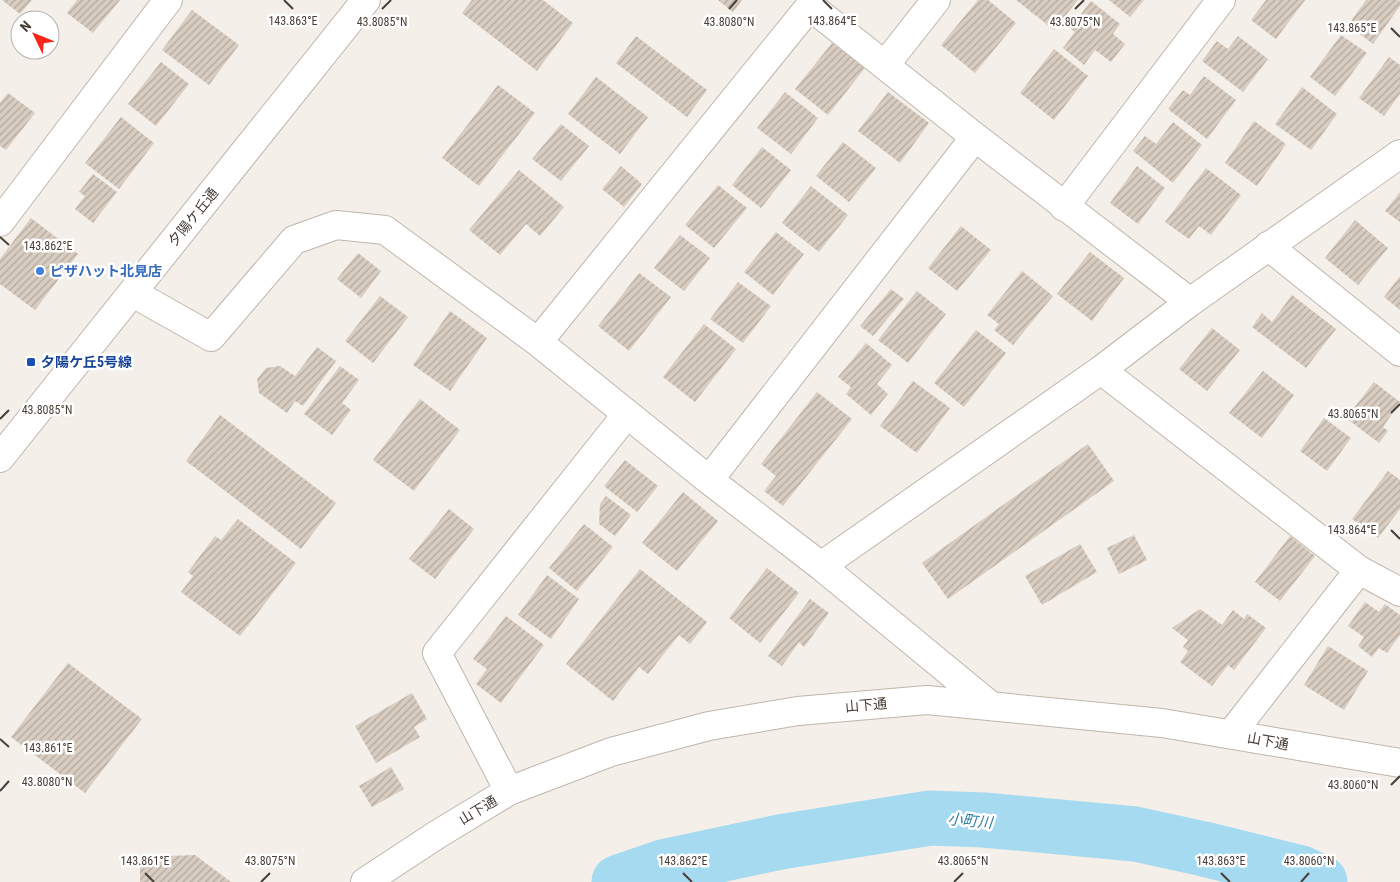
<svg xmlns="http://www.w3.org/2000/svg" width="1400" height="882" font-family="'Roboto Condensed','Noto Sans JP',sans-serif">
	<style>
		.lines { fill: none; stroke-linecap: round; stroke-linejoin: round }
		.river { stroke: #a5daf1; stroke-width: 55 }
		.building { fill: url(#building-hatch) }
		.minor-casing { stroke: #c0b6ab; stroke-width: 30 }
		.minor { stroke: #fff; stroke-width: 28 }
		.ticks { fill: none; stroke: #483f37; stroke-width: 2 }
		.shop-dot { fill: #3f7fe0; stroke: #fff; stroke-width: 2 }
		.transit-dot { fill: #1a4fb4; stroke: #fff; stroke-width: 2 }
		.labels { text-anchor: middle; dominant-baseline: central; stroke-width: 5; stroke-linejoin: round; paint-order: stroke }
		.street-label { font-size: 14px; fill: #483f37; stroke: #fff }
		.shop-label { font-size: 14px; font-weight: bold; fill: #366cbe; stroke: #fff; text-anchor: start }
		.transit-label { font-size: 14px; font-weight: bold; fill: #164399; stroke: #fff; text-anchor: start }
		.water-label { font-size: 15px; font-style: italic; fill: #2c7ea5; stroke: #fff }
		.ticks-label { font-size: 12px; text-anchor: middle; fill: #483f37; stroke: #fff; stroke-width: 5; stroke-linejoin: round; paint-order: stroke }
	</style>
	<defs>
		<pattern id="building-hatch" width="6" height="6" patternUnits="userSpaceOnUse" patternTransform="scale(1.25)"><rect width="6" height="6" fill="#d9cdc1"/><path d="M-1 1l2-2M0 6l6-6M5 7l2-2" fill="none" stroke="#b2a89e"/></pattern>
	</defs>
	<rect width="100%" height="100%" fill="#f4efe9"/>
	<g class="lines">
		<path class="river" d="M619 882 663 867 780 842 930 818 984 820 1135 834 1204 849 1301 873 1320 882"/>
	</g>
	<path class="building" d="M2 0H32L20 14Z
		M77 0H120L93 33 67 13Z
		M472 0H543L573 23 537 71 462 13Z
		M718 0H742L733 12Z
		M978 0H988L1016 23 975 73 941 45Z
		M1016 0H1078L1054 30Z
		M1109 0H1144L1130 17Z
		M1266 0H1305L1276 39 1251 20Z
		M1366 0H1398L1400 1V6L1373 44 1348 25Z
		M1091 1 1120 24 1113 34 1125 44 1111 62 1095 50 1084 65 1063 48 1075 32 1070 28Z
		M192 10 239 45 209 85 162 50Z
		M1341 35 1367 53 1335 96 1310 77Z
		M636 36 707 90 687 117 616 63Z
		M1238 36 1268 59 1243 92 1202 61 1217 41 1228 49Z
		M832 43 865 68 828 115 795 89Z
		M1054 49 1088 76 1054 120 1020 93Z
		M1389 57 1400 65V94L1384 116 1359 98Z
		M161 62 189 84 156 126 128 104Z
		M1204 76 1236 100 1207 139 1168 109 1183 90 1190 95Z
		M596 77 648 117 620 154 568 114Z
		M498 85 535 113 479 186 442 158Z
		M1302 87 1337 114 1311 150 1275 124Z
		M785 92 818 118 791 154 757 128Z
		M888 92 929 123 900 163 858 131Z
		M8 93 35 113 6 150 0 146V103Z
		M121 117 154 143 119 189 85 163Z
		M1254 121 1286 144 1257 186 1225 163Z
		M1173 122 1202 145 1173 183 1133 151 1145 136 1156 144Z
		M561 124 589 146 561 181 532 159Z
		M843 142 876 168 849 202 816 176Z
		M762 147 791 170 761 208 732 185Z
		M621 166 642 184 624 207 602 189Z
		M1137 166 1165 188 1138 224 1110 203Z
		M1206 168 1241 195 1211 235 1199 226 1189 239 1165 222Z
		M519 170 564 207 540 236 526 224 500 255 469 230Z
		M93 174 117 192 93 223 75 209 85 196 79 192Z
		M718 185 747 208 714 248 685 225Z
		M811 186 848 215 819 252 782 223Z
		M1400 192V222L1385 211Z
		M31 218 78 254 35 310 0 284V259Z
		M1355 220 1388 248 1358 285 1325 258Z
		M961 226 991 250 957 291 928 268Z
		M776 232 804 254 773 295 744 272Z
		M680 235 710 258 684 291 654 268Z
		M1090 252 1124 278 1092 321 1057 294Z
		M358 253 381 271 361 298 337 279Z
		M1022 271 1053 296 1013 345 994 330 999 324 987 315Z
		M639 273 671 297 629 351 598 326Z
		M1400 276V310L1384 297Z
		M738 282 771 306 743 343 710 319Z
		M891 289 904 299 873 336 860 326Z
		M917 291 946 314 908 363 878 340Z
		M1292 295 1336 329 1306 368 1252 327 1262 313 1272 322Z
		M380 296 408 317 373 363 345 341Z
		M450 311 487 338 450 391 413 365Z
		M704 324 736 349 695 402 663 377Z
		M1212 328 1240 350 1207 391 1179 369Z
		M976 330 1006 353 964 407 934 383Z
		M866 343 892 365 877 384 888 394 871 415 846 394 851 387 838 377Z
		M317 347 336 361 303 406 295 401 287 413 259 393 257 379 266 368 280 366 295 376Z
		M340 366 359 380 342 403 351 410 332 435 304 414Z
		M1263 371 1294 395 1262 438 1229 413Z
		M913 381 950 408 917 453 880 426Z
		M1374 382 1400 402 1383 427 1388 431 1379 443 1346 418Z
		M817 392 852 419 783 506 764 491 776 476 761 464Z
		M420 399 460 430 414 491 373 460Z
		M220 415 336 503 301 549 186 461Z
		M1324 418 1351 438 1327 471 1300 451Z
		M1088 444 1114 481 948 599 922 563Z
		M625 460 658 486 637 512 604 486Z
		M1388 471 1400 480V509L1378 538 1352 519Z
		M683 492 718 521 677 571 642 543Z
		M606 496 631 515 615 536 599 524 600 504Z
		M449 509 474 529 435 579 409 559Z
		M238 519 296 563 240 636 181 592 193 576 188 572 215 536 221 540Z
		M584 524 613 547 577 591 549 568Z
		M1134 535 1147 560 1119 574 1107 548Z
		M1290 536 1315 556 1280 601 1255 582Z
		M1080 544 1097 572 1042 605 1025 576Z
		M767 568 799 593 760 643 729 618Z
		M640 569 707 622 690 644 679 635 648 674 639 667 613 701 566 664Z
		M547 575 579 599 551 639 518 615Z
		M810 599 829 613 804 647 799 642 782 666 768 656Z
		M1365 602 1379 612 1385 604 1400 615V635L1387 653 1379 648 1372 657 1358 646 1364 637 1348 626Z
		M1200 609 1222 625 1233 610 1244 619 1247 614 1266 628 1234 670 1228 665 1212 686 1180 662 1188 651 1183 647 1188 640 1172 628Z
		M506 616 544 645 501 703 476 684 487 669 473 659Z
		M1328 646 1368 671 1344 710 1304 685Z
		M68 663 142 719 85 793 11 737Z
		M412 693 427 719 414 727 420 737 376 763 355 726Z
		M391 767 404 789 372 807 359 786Z
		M195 855 231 882H140V857Z"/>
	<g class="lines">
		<defs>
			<path id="minor" d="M885 65 936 0
				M1064 207 1221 0
				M0 222 168 0
				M1268 246 1400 352
				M133 293 211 337 294 240 336 225 385 230 538 342 709 480 821 566 991 706
				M538 342 810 6 975 137 1190 302
				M1101 370 1359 570 1231 734
				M0 458 366 0
				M709 480 975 137
				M821 566 1101 370 1190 302 1400 154
				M1359 570 1400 592
				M509 791 437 653 627 414
				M365 882 438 834 509 791 611 752 709 726 798 711 927 700 1162 723 1400 763"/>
		</defs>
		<use href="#minor" class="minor-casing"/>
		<use href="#minor" class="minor"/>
	</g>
	<path class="ticks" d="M284 0 293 9M823 0 832 9M382 9 391 0M729 9 737 0M1075 9 1084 0M1391 28 1400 37M0 237 9 245M1391 413 1400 404M0 419 9 410M1391 530 1400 539M0 739 9 747M1391 785 1400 776M0 791 9 781M145 873 154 882M683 873 692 882M1221 873 1230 882M261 882 270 873M954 882 963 873M1301 882 1309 873"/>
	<circle class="shop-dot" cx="40" cy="271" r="5"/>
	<rect class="transit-dot" x="26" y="357" width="10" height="10" rx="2.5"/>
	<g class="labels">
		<g class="street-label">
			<text transform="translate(193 217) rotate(-51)">夕陽ケ丘通</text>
			<text transform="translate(866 705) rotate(-5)">山下通</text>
			<text transform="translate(1268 741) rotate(10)">山下通</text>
			<text transform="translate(478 810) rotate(-31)">山下通</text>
		</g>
		<g class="shop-label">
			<text x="50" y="271">ピザハット北見店</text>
		</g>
		<g class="transit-label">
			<text x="41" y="362">夕陽ケ丘5号線</text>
		</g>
		<g class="water-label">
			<text transform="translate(970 821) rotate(5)">小町川</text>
		</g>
	</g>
	<g class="ticks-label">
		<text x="293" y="25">143.863°E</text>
		<text x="832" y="25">143.864°E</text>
		<text x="382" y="26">43.8085°N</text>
		<text x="729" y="26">43.8080°N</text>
		<text x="1075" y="26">43.8075°N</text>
		<text x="1352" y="32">143.865°E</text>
		<text x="48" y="250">143.862°E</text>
		<text x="47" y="414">43.8085°N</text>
		<text x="1353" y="418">43.8065°N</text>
		<text x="1352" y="534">143.864°E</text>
		<text x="48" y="752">143.861°E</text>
		<text x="47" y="786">43.8080°N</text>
		<text x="1353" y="789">43.8060°N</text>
		<text x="270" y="865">43.8075°N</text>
		<text x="963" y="865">43.8065°N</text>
		<text x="1309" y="865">43.8060°N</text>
		<text x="145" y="865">143.861°E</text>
		<text x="683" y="865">143.862°E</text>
		<text x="1221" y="865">143.863°E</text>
	</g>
	<g transform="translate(35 35) rotate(313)"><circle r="24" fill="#ffffff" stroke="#b6b2af"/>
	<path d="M0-4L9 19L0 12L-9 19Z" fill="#fa2419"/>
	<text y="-8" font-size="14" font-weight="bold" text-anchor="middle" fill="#483f37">N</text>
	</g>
</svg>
